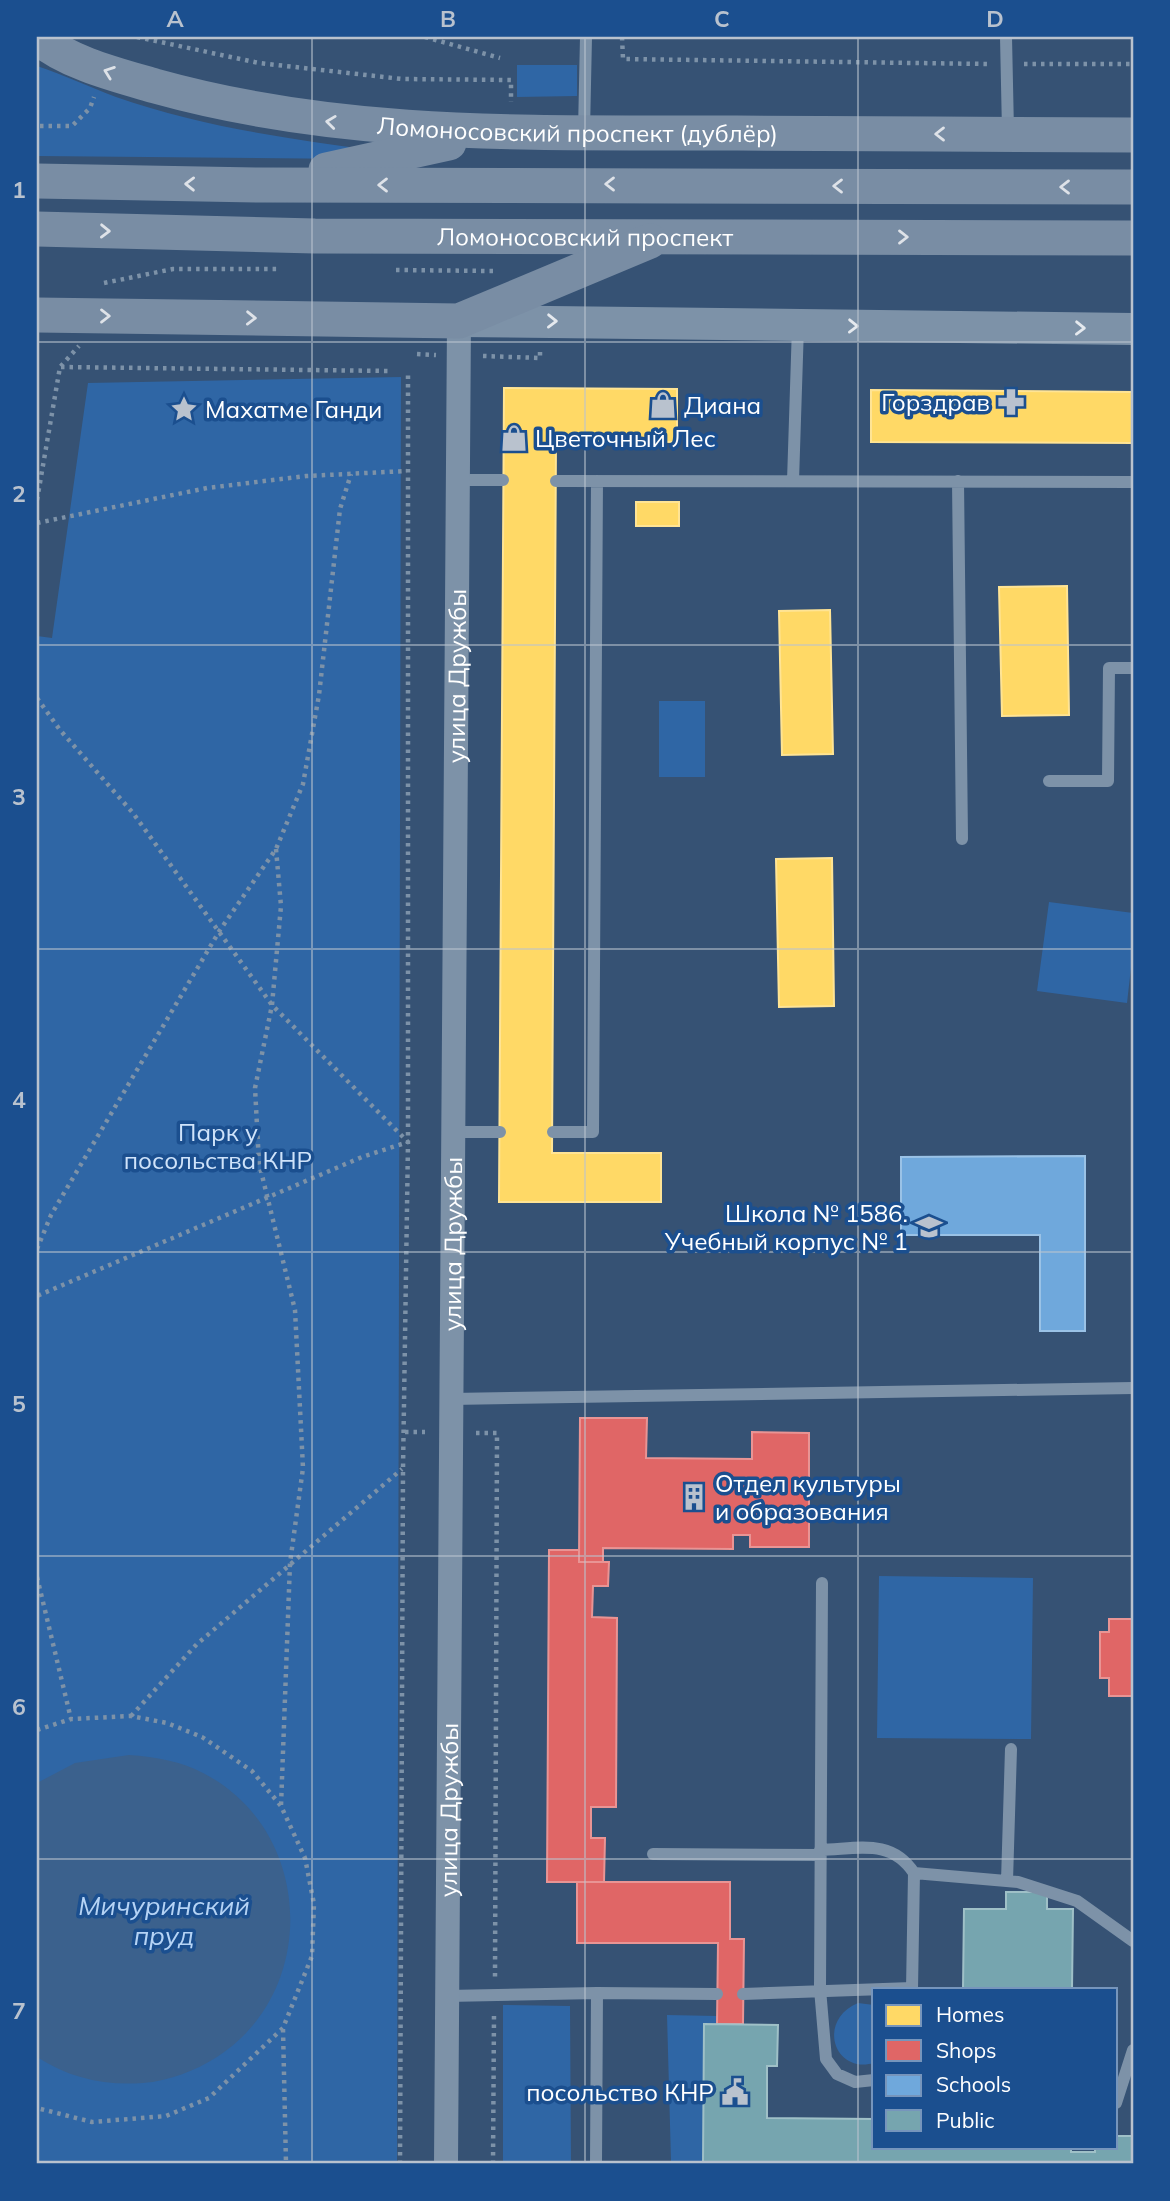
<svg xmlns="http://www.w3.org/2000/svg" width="1170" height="2201" font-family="Mulish,sans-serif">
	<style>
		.green { fill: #2f66a5 }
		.water { fill: #3b618d }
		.homes { fill: #ffd966; stroke: #ffe494; stroke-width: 2 }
		.shops { fill: #e06666; stroke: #e99494; stroke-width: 2 }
		.schools { fill: #6fa8dc; stroke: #9ac2e6; stroke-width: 2 }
		.public { fill: #76a5af; stroke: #9fc0c7; stroke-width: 2 }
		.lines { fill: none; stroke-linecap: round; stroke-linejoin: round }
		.path { stroke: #7d92a8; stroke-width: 4.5; stroke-dasharray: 3.5 5; stroke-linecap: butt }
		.service { stroke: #7d92a8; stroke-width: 12 }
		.minor { stroke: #7d92a8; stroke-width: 24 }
		.tertiary { stroke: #7d92a8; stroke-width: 32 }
		.secondary { stroke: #798da4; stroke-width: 35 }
		.oneway { stroke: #dee2e8 }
		.oneway2 { stroke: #e5e9ee }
		.grid { fill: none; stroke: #b9c2ce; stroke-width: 2; stroke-opacity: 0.55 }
		.labels { text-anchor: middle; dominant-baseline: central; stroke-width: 7; stroke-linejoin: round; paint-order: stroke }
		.street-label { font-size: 24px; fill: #fff; stroke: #1b4f8f }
		.poi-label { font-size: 24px; fill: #fff; stroke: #1b4f8f; text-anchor: start }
		.park-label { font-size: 24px; fill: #cfe3fa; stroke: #1b4f8f }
		.water-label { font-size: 26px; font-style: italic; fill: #b5d3f5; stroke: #1b4f8f }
		.neatline { fill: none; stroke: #b9c2ce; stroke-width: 2.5 }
		.grid-label { font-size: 23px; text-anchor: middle; font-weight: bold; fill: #b9c2ce }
	</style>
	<rect width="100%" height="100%" fill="#365274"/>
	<path class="green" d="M517 65H577V96L517 97Z
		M37 66C64 75 90 87 116 97 199 126 287 139 373 150L358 159 37 156Z
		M401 377 397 2164H37V636L52 638 88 383Z
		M659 701H705V777H659Z
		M1049 902 1133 913V950L1127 1003 1037 991Z
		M879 1576 1033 1578 1031 1739 877 1738Z
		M858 2003 874 2005V2063C833 2074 817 2020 858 2003Z
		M503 2005 570 2006 571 2164H503Z
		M667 2015 717 2016V2024L704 2025 703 2164H676L671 2161Z"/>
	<path class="water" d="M129 1755C156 1757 181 1761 205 1774 313 1831 320 1991 217 2057 195 2071 169 2081 143 2083 105 2086 69 2078 37 2057V1783L75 1763Z"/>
	<path class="homes" d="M504 388 677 389V442L556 441 552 1153H661V1202H499Z
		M871 390 1133 392V443L871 442Z
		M636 502H679V526H636Z
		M1067 586 1069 715 1002 716 999 587Z
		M830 610 833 754 782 755 779 611Z
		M832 858 834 1006 779 1007 776 859Z"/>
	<path class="shops" d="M580 1418H647L646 1458 752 1459V1432L809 1433V1547H750V1535H733V1549L603 1548V1562H579Z
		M549 1550H579V1562H609L608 1586H593L592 1617 617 1618 616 1807H591V1838H605L604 1882H547Z
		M1109 1619H1133V1696H1109V1678H1100V1632H1109Z
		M577 1882H730V1939H744L743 2024H717L718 1943H577Z"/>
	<path class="schools" d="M1085 1156V1331H1040V1235H901V1157Z"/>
	<path class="public" d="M1006 1892H1047V1909H1073L1072 1989H963L964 1909H1006Z
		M704 2024 778 2025 777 2066H767V2118L874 2119V2147H1071V2152H1095V2147H1116V2136H1133V2164H703Z"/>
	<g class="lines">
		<path class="path" d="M137 37 259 63 402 79 511 80V102
			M425 37 500 58
			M622 37 623 59 988 64
			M1024 64H1133
			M40 126H72L90 108 94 97
			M396 270 493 271
			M104 283 173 269H279
			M417 354 436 355
			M483 356 540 358V350
			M61 367 391 371
			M37 500 60 367 79 346
			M37 523 207 488 306 476 407 471
			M37 698 60 730 133 813 272 1005 408 1142 362 1157 37 1296
			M276 849 281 906 272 1005 255 1088 259 1163 295 1310 303 1468 290 1563 281 1806
			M37 1249 51 1215 220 930 276 849 303 784 319 695 340 509 351 474
			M405 1432H425
			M476 1433H497L495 1977
			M37 1577 71 1719
			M131 1716 197 1644 402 1469
			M37 1730 71 1719 131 1716 167 1723 202 1737 252 1771 281 1806 305 1858 314 1904 312 1956 283 2028 209 2098 166 2116 92 2122 37 2108
			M283 2029 286 2164
			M400 2164 403 1469 408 1142V371
			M493 2164 494 2014"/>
		<path class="service" d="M1006 37 1008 131
			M584 131 586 37
			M459 480H503
			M556 481 1133 482
			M793 481 798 326
			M958 481 962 839
			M1049 781H1108L1109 668H1133
			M453 1132H500
			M553 1132H593L597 481
			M451 1399 1133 1388
			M822 1583 820 1989 826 2059 837 2074 855 2082 874 2080
			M820 1850C858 1849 891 1838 914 1873L912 1989
			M653 1854 820 1855
			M914 1873 1018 1882 1077 1901 1133 1941
			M1007 1881 1011 1749
			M597 1993 717 1994
			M743 1994 912 1988
			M447 1996 597 1993 596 2164
			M1116 2103 1133 2050"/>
		<path class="minor" id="s1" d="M446 2164 459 321"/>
		<path class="tertiary" d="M461 321 1133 329"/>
		<g class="secondary">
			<path id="s2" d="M37 37C68 63 117 75 155 86 349 140 538 132 737 133 869 134 1001 134 1133 135"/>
			<path d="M326 170 449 143"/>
			<path d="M37 181 258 185 1133 187"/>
			<path id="s3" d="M37 229 315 236 1133 238"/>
			<path d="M37 315 459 321 650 241"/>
		</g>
	</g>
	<defs><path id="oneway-chevron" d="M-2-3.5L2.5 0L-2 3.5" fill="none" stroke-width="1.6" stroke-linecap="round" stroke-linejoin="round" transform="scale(1.75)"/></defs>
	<g class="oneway">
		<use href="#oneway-chevron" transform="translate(109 72) rotate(-160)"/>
		<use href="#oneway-chevron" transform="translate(331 122) rotate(-173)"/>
		<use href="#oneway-chevron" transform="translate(940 134) rotate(-180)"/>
		<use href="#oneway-chevron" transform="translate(190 184) rotate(-179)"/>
		<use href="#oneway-chevron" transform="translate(610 184) rotate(-180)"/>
		<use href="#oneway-chevron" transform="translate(383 185) rotate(180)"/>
		<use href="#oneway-chevron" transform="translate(838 186) rotate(-180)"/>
		<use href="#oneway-chevron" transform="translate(1065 187) rotate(-180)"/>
		<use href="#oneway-chevron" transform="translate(105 231) rotate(1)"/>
		<use href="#oneway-chevron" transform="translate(903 237)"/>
		<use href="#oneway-chevron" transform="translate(105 316)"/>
		<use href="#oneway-chevron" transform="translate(251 318) rotate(1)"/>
	</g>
	<g class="oneway2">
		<use href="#oneway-chevron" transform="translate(552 321) rotate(1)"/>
		<use href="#oneway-chevron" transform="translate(853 326) rotate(1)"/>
		<use href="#oneway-chevron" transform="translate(1080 328) rotate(1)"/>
	</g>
	<path class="grid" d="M312 37V2164M585 37V2164M858 37V2164M37 342H1133M37 645H1133M37 949H1133M37 1252H1133M37 1556H1133M37 1859H1133"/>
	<defs>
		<symbol id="pharmacy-bare" viewBox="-9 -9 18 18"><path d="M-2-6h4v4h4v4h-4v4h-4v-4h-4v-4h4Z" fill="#b9c2ce" stroke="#1b4f8f" stroke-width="2.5" paint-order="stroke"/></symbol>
		<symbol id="shop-bare" viewBox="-9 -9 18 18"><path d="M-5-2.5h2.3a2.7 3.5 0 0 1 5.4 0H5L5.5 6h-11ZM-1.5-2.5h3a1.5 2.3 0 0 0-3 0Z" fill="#b9c2ce" stroke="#1b4f8f" stroke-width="2.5" paint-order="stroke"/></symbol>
		<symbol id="sight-bare" viewBox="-9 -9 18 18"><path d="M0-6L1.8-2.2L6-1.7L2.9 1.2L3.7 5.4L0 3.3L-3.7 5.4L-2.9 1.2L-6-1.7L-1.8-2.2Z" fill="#b9c2ce" stroke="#1b4f8f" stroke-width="2.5" paint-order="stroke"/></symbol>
		<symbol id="school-bare" viewBox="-9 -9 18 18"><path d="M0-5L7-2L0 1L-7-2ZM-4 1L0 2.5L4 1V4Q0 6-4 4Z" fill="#b9c2ce" stroke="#1b4f8f" stroke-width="2.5" paint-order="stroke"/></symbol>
		<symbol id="building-bare" viewBox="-9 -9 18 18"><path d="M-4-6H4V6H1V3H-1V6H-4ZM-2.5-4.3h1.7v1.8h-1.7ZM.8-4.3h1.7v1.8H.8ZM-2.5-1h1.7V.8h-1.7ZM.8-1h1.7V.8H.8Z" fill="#b9c2ce" stroke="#1b4f8f" stroke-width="2.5" paint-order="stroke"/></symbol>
		<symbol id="civic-bare" viewBox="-9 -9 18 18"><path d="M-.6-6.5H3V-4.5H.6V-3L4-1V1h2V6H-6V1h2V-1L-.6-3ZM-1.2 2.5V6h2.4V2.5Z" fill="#b9c2ce" stroke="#1b4f8f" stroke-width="2.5" paint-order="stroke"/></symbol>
	</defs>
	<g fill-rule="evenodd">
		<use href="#pharmacy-bare" x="992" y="383" width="38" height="38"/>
		<use href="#shop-bare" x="644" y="386" width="38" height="38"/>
		<use href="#sight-bare" x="165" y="390" width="38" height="38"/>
		<use href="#shop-bare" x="495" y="419" width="38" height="38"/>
		<use href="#school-bare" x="910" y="1208" width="38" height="38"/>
		<use href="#building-bare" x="675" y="1478" width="38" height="38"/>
		<use href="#civic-bare" x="716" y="2073" width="38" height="38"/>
	</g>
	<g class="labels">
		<g class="street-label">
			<text stroke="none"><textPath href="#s2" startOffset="555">Ломоносовский проспект (дублёр)</textPath></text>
			<text stroke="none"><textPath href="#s3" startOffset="548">Ломоносовский проспект</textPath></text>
			<text stroke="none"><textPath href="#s1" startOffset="1488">улица Дружбы</textPath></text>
			<text stroke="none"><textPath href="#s1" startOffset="920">улица Дружбы</textPath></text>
			<text stroke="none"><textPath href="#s1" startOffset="354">улица Дружбы</textPath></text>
		</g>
		<g class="poi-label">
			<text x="990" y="402" text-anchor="end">Горздрав</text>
			<text x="684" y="405">Диана</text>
			<text x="205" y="409">Махатме Ганди</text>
			<text x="535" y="438">Цветочный Лес</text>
			<text x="908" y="1213" text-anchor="end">Школа № 1586.<tspan x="908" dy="28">Учебный корпус № 1</tspan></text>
			<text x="715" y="1483">Отдел культуры<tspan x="715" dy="28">и образования</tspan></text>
			<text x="714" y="2092" text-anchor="end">посольство КНР</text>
		</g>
		<g class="park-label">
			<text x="218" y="1132">Парк у<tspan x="218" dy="28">посольства КНР</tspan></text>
		</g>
		<g class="water-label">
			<text x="164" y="1905">Мичуринский<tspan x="164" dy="30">пруд</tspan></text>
		</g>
	</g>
	<rect width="1170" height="2201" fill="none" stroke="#1b4f8f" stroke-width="77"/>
	<rect x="872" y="1988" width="245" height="161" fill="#1b4f8f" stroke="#7695bc" stroke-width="2"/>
	<rect x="886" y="2005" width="35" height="21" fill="#ffd966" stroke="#7695bc" stroke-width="2"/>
	<text x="936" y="2022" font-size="21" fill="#ffffff">Homes</text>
	<rect x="886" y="2040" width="35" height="21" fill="#e06666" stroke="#7695bc" stroke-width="2"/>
	<text x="936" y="2058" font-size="21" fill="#ffffff">Shops</text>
	<rect x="886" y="2075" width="35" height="21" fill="#6fa8dc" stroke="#7695bc" stroke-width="2"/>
	<text x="936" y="2092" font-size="21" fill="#ffffff">Schools</text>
	<rect x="886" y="2110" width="35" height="21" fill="#76a5af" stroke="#7695bc" stroke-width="2"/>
	<text x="936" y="2128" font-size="21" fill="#ffffff">Public</text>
	<rect x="38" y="38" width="1094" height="2124" class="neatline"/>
	<g class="grid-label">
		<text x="175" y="27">A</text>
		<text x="448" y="27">B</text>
		<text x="722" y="27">C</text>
		<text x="995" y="27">D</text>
		<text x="19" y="198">1</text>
		<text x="19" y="502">2</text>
		<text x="19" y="805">3</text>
		<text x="19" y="1108">4</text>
		<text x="19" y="1412">5</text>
		<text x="19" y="1715">6</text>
		<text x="19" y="2019">7</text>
	</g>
</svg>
